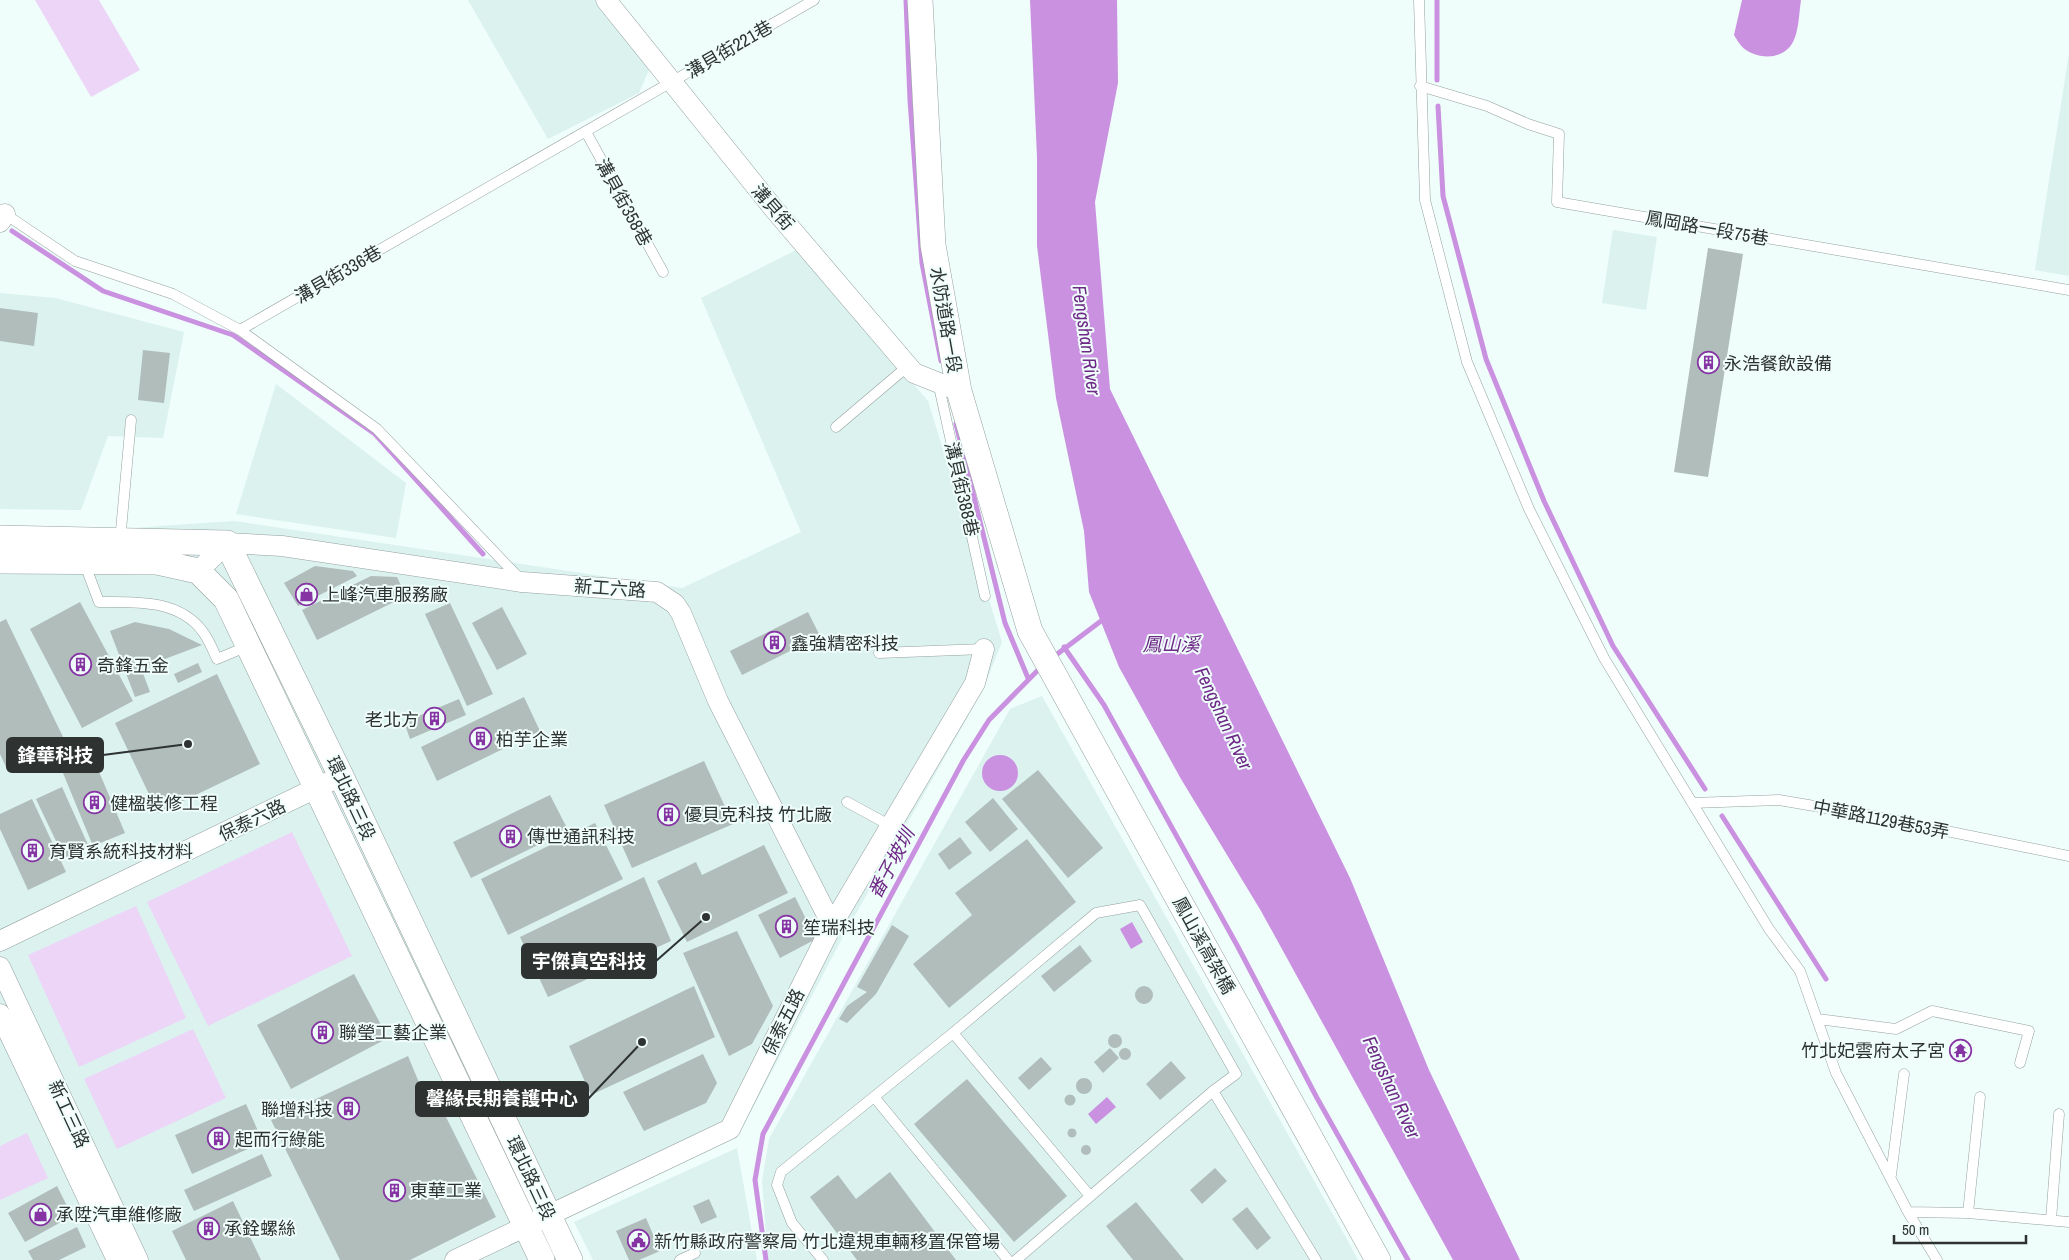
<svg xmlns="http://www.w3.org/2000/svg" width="2069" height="1260" font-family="'Archivo Narrow','Noto Sans TC',sans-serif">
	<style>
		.built { fill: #dbf2ef }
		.green { fill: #edd5f8 }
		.water { fill: #c991e0 }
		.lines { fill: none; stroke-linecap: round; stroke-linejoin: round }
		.stream { stroke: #c991e0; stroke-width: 5 }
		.building { fill: #b0bdbb }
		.service-casing { stroke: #94a19f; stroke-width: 11 }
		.minor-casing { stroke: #94a19f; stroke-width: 21 }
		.tertiary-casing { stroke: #94a19f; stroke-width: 26 }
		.service { stroke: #fff; stroke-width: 10 }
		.minor { stroke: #fff; stroke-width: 20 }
		.tertiary { stroke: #fff; stroke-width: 25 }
		.labels { text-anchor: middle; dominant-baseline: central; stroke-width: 4; stroke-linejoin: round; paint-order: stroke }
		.street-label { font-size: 18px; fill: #2e3332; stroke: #effdfb }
		.poi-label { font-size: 18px; fill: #2e3332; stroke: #effdfb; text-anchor: start }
		.water-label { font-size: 19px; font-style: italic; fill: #6d2985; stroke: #effdfb }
		.leader { fill: none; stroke: #2e3332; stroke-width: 2 }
		.callout-dot { fill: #2e3332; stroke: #effdfb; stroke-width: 2 }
		.callout { fill: #2e3332; stroke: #2e3332; stroke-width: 2 }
		.callout-label { font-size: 19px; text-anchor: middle; font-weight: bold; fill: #fff }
	</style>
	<rect width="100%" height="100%" fill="#effdfb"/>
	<path class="built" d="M468 0H599L651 65 639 93 548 139Z
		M2069 53V276L2035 270Z
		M1613 230 1657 237 1646 310 1602 303Z
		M798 249 928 401 1002 642 982 692 846 931 739 1134 546 1227 561 1260H0V537L234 521 682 588 801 532 701 298Z
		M0 293 55 298 184 332 163 438 108 436 81 510 0 509Z
		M276 384 406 483 396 538 236 514Z
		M1042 696 1349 1243 1358 1260H768L762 1181 769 1139 1010 709Z
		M737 1148 757 1260H593L574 1222Z"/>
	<path class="green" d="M35 0H99L140 70 91 97Z
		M292 832 352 956 208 1026 147 902Z
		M136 906 186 1018 79 1067 28 955Z
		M193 1029 226 1098 117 1149 84 1079Z
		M27 1133 48 1178 0 1200V1146Z"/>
	<path class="water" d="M1030 0H1117L1118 83 1095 202 1110 389 1350 878 1429 1070 1520 1260H1453L1261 911 1181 779 1119 667 1089 592 1084 531 1056 398 1037 246V157Z
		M1742 0H1801C1799 13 1799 30 1793 42 1784 59 1761 60 1746 50 1741 47 1737 40 1734 35Z
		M982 773a18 18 0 1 1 36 0a18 18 0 1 1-36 0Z
		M1132 922 1143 942 1131 949 1120 929Z
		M1107 1097 1116 1107 1096 1124 1088 1114Z"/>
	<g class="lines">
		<path class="stream" d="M906 0 910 100 922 263 941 361
			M1437 80V0
			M1438 106 1443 196 1486 359 1544 501 1613 646 1705 789
			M12 231 103 291 233 335 375 434 483 554
			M956 424 1005 623 1028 678
			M1064 647 1104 705 1238 947 1317 1098 1408 1260
			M1052 658 1105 618
			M1722 816 1826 979
			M766 1260 755 1180 763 1134 963 761 989 720 1041 667"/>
	</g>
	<path class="building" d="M1708 248 1743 254 1708 477 1674 472Z
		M0 308 38 313 34 346 0 341Z
		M143 350 170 353 164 403 138 400Z
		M315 566 353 571 357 576 298 606 284 583Z
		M371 576 397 577 406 596 317 640 302 610Z
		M80 602 133 701 82 728 30 629Z
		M450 603 493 694 467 706 425 614Z
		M502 607 527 654 497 670 472 623Z
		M808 612 820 636 742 675 730 651Z
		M6 619 64 739 6 767 0 754V622Z
		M135 622 169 629 202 645 141 668 150 692 135 697 110 631Z
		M198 663 202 672 178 683 174 674Z
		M217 674 260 764 158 813 115 723Z
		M524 697 540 731 437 781 421 747Z
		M459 699 466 715 410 739 404 722Z
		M94 760 125 833 93 846 63 773Z
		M704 761 733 824 632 868 604 805Z
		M1038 770 1103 848 1068 878 1002 799Z
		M62 787 89 847 64 858 36 799Z
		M550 795 568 830 471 878 453 842Z
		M993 798 1018 829 990 852 965 822Z
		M32 799 66 872 28 890 0 829V814Z
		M595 823 623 879 508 935 481 879Z
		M960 837 972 853 949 870 938 854Z
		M1027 839 1076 902 949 1008 913 964 972 915 955 893Z
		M764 845 788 893 687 942 657 881 696 862 702 875Z
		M644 877 671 941 548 997 520 937Z
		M795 897 816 939 780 958 758 915Z
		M892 925 909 936 876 994 847 1023 839 1019 847 1006 867 992 857 987Z
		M737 931 773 1006 752 1044 729 1056 683 953Z
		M1080 945 1092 961 1054 992 1041 976Z
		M354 974 388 1038 291 1089 257 1025Z
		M1135 995a9 9 0 1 1 18 0a9 9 0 1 1-18 0Z
		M694 986 715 1037 591 1095 569 1046Z
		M1108 1041a7 7 0 1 1 14 0a7 7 0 1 1-14 0Z
		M1119 1054a6 6 0 1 1 12 0a6 6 0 1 1-12 0Z
		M1110 1048 1119 1058 1103 1073 1094 1062Z
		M703 1054 717 1083 706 1103 644 1131 623 1092Z
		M408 1056 425 1097 434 1093 496 1217 410 1260H340L271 1120Z
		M1041 1057 1052 1069 1029 1090 1018 1078Z
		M1171 1061 1186 1078 1160 1100 1146 1084Z
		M1076 1086a8 8 0 1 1 16 0a8 8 0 1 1-16 0Z
		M967 1079 1067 1196 1014 1242 914 1124Z
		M1064.5 1100a5.5 5.5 0 1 1 11 0a5.5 5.5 0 1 1-11 0Z
		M246 1104 263 1142 192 1174 175 1135Z
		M1067.5 1133a4.5 4.5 0 1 1 9 0a4.5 4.5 0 1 1-9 0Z
		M1081 1150a5 5 0 1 1 10 0a5 5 0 1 1-10 0Z
		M262 1154 272 1176 194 1211 184 1190Z
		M1215 1168 1227 1181 1202 1204 1190 1190Z
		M890 1172 956 1260H857L810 1197 838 1175 856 1199Z
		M57 1186 72 1216 25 1242 8 1213Z
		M709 1199 717 1217 701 1224 693 1206Z
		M233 1201 261 1260H186L172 1231Z
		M1136 1202 1184 1260H1133L1106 1226Z
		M1247 1207 1271 1238 1257 1250 1232 1219Z
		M646 1218 660 1251 639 1260H629L616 1231Z
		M77 1227 86 1247 59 1260H33L28 1251Z"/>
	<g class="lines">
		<defs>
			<path id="service" d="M1419 0 1425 200 1467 362 1529 509 1604 658 1769 929 1800 971 1836 1073 1908 1212 1937 1260
				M1420 86 1487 106 1528 124 1559 134 1557 202 2069 290
				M586 132 663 272
				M2 212 75 261 173 294 240 330 377 429 520 579
				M240 330 814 0
				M938 382 985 596
				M836 427 908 366
				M120 541 131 420
				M84 562 99 602C135 602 179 599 203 632 209 640 213 650 217 659L248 646
				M879 653 984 649
				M847 802 891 826
				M1692 803 1779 800 1873 816 2069 856
				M1818 1019 1896 1029 1932 1011 2029 1031 2020 1063
				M953 1033 1090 1196
				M875 1098 1008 1260
				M1891 1175 1904 1074
				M1908 1212 1968 1213 2069 1222
				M1968 1213 1980 1097
				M2051 1220 2059 1114
				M680 1260 695 1253
				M823 1260 792 1223 777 1185 781 1172 953 1033 1096 913 1140 905 1236 1074 1213 1091 1316 1260
				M1016 1260 1213 1091"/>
			<path id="minor" d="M606 0 774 209 914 373 959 391
				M0 222 5 214
				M198 571 227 543 282 546 522 582 657 592 675 604 681 613 718 701 832 925
				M0 941 341 776
				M0 967 138 1260
				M0 1014 117 1260
				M455 1260 730 1129 832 925 975 683 984 649"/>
			<path id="tertiary" d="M920 0 933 245 959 391 1030 631 1378 1260
				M0 538 227 543 341 776 570 1260
				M0 561 157 562 198 571 226 599 542 1260"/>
		</defs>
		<use href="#service" class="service-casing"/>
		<use href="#minor" class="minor-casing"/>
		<use href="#tertiary" class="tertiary-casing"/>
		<use href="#service" class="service"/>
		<use href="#minor" class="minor"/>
		<use href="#tertiary" class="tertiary"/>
	</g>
	<defs>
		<symbol id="building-ring" viewBox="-11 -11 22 22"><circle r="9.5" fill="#effdfb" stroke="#8634a3" stroke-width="1.5"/><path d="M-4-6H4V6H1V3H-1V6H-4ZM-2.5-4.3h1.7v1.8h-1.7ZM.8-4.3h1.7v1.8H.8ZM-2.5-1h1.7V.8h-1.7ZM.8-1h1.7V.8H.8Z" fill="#8634a3"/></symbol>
		<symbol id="shop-ring" viewBox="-11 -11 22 22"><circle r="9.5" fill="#effdfb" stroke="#8634a3" stroke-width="1.5"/><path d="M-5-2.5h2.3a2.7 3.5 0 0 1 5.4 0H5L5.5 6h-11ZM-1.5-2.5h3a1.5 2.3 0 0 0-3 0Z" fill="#8634a3"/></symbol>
		<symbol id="temple-ring" viewBox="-11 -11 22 22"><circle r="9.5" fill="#effdfb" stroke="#8634a3" stroke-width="1.5"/><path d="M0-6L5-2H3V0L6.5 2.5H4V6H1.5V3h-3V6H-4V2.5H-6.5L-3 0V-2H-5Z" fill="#8634a3"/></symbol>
		<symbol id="civic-ring" viewBox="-11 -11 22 22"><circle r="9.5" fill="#effdfb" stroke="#8634a3" stroke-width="1.5"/><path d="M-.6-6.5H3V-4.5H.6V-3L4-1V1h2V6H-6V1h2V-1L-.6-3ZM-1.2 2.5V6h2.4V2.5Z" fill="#8634a3"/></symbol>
	</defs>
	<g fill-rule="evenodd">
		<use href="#building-ring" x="1696" y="350" width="25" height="25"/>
		<use href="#shop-ring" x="294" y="582" width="25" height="25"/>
		<use href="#building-ring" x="762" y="630" width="25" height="25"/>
		<use href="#building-ring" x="68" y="652" width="25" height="25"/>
		<use href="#building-ring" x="422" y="706" width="25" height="25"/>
		<use href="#building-ring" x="468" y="726" width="25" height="25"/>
		<use href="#building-ring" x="82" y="790" width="25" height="25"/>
		<use href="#building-ring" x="656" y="802" width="25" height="25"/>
		<use href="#building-ring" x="498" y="824" width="25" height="25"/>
		<use href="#building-ring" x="20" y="838" width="25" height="25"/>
		<use href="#building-ring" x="774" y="914" width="25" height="25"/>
		<use href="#building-ring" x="310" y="1020" width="25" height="25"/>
		<use href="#temple-ring" x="1948" y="1038" width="25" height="25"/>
		<use href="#building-ring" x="336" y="1096" width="25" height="25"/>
		<use href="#building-ring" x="206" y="1126" width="25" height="25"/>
		<use href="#building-ring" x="382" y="1178" width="25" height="25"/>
		<use href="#shop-ring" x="28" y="1202" width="25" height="25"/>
		<use href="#building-ring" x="196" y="1216" width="25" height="25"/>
		<use href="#civic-ring" x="626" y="1228" width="25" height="25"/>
	</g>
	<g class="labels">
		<g class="street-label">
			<text transform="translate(729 49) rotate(-30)">溝貝街221巷</text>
			<text transform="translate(624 202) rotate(61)">溝貝街358巷</text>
			<text transform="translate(773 207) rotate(49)">溝貝街</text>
			<text transform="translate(1707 228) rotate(10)">鳳岡路一段75巷</text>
			<text transform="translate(338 274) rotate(-30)">溝貝街336巷</text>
			<text transform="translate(946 320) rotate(80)">水防道路一段</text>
			<text transform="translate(962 489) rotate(77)">溝貝街388巷</text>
			<text transform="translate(610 588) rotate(4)">新工六路</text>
			<text transform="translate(351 798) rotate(65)">環北路三段</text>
			<text transform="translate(1881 819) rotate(11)">中華路1129巷53弄</text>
			<text transform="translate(252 820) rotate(-26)">保泰六路</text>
			<text transform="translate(1204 945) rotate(61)">鳳山溪高架橋</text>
			<text transform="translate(783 1022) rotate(-64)">保泰五路</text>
			<text transform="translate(69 1114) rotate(65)">新工三路</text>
			<text transform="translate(531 1178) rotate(65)">環北路三段</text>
		</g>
		<g class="poi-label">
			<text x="1724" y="363">永浩餐飲設備</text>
			<text x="322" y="594">上峰汽車服務廠</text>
			<text x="791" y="643">鑫強精密科技</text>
			<text x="97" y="665">奇鋒五金</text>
			<text x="419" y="719" text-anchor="end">老北方</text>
			<text x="496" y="739">柏芋企業</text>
			<text x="110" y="803">健楹裝修工程</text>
			<text x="684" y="814">優貝克科技 竹北廠</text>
			<text x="527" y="836">傳世通訊科技</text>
			<text x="49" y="851">育賢系統科技材料</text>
			<text x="803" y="927">笙瑞科技</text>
			<text x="339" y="1032">聯瑩工藝企業</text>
			<text x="1945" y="1050" text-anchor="end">竹北妃雲府太子宮</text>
			<text x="333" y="1109" text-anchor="end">聯增科技</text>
			<text x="235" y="1139">起而行綠能</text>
			<text x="410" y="1190">東華工業</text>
			<text x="56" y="1214">承陞汽車維修廠</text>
			<text x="224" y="1228">承銓螺絲</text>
			<text x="654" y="1241">新竹縣政府警察局 竹北違規車輛移置保管場</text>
		</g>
		<g class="water-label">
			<text transform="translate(1087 340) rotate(82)">Fengshan River</text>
			<text x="1171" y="644">鳳山溪</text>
			<text transform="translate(1224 718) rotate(65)">Fengshan River</text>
			<text transform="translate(891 863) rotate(-62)">番子坡圳</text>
			<text transform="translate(1392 1087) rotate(65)">Fengshan River</text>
		</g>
	</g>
	<path class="leader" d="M188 744L103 755M706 917L656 961M642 1042L588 1099"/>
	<g class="callout-dot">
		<circle cx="188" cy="744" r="5"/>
		<circle cx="706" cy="917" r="5"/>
		<circle cx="642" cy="1042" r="5"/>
	</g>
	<g class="callout">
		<rect x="7" y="738" width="96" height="34" rx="5"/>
		<rect x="522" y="944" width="134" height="34" rx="5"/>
		<rect x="416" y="1082" width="172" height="34" rx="5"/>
	</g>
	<g class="callout-label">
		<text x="55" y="762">鋒華科技</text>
		<text x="589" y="968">宇傑真空科技</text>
		<text x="502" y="1105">馨緣長期養護中心</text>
	</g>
	<path d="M1894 1235v8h132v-8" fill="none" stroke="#2e3332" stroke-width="2.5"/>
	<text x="1902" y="1235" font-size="15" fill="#2e3332" stroke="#effdfb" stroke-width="4" paint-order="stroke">50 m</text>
</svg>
